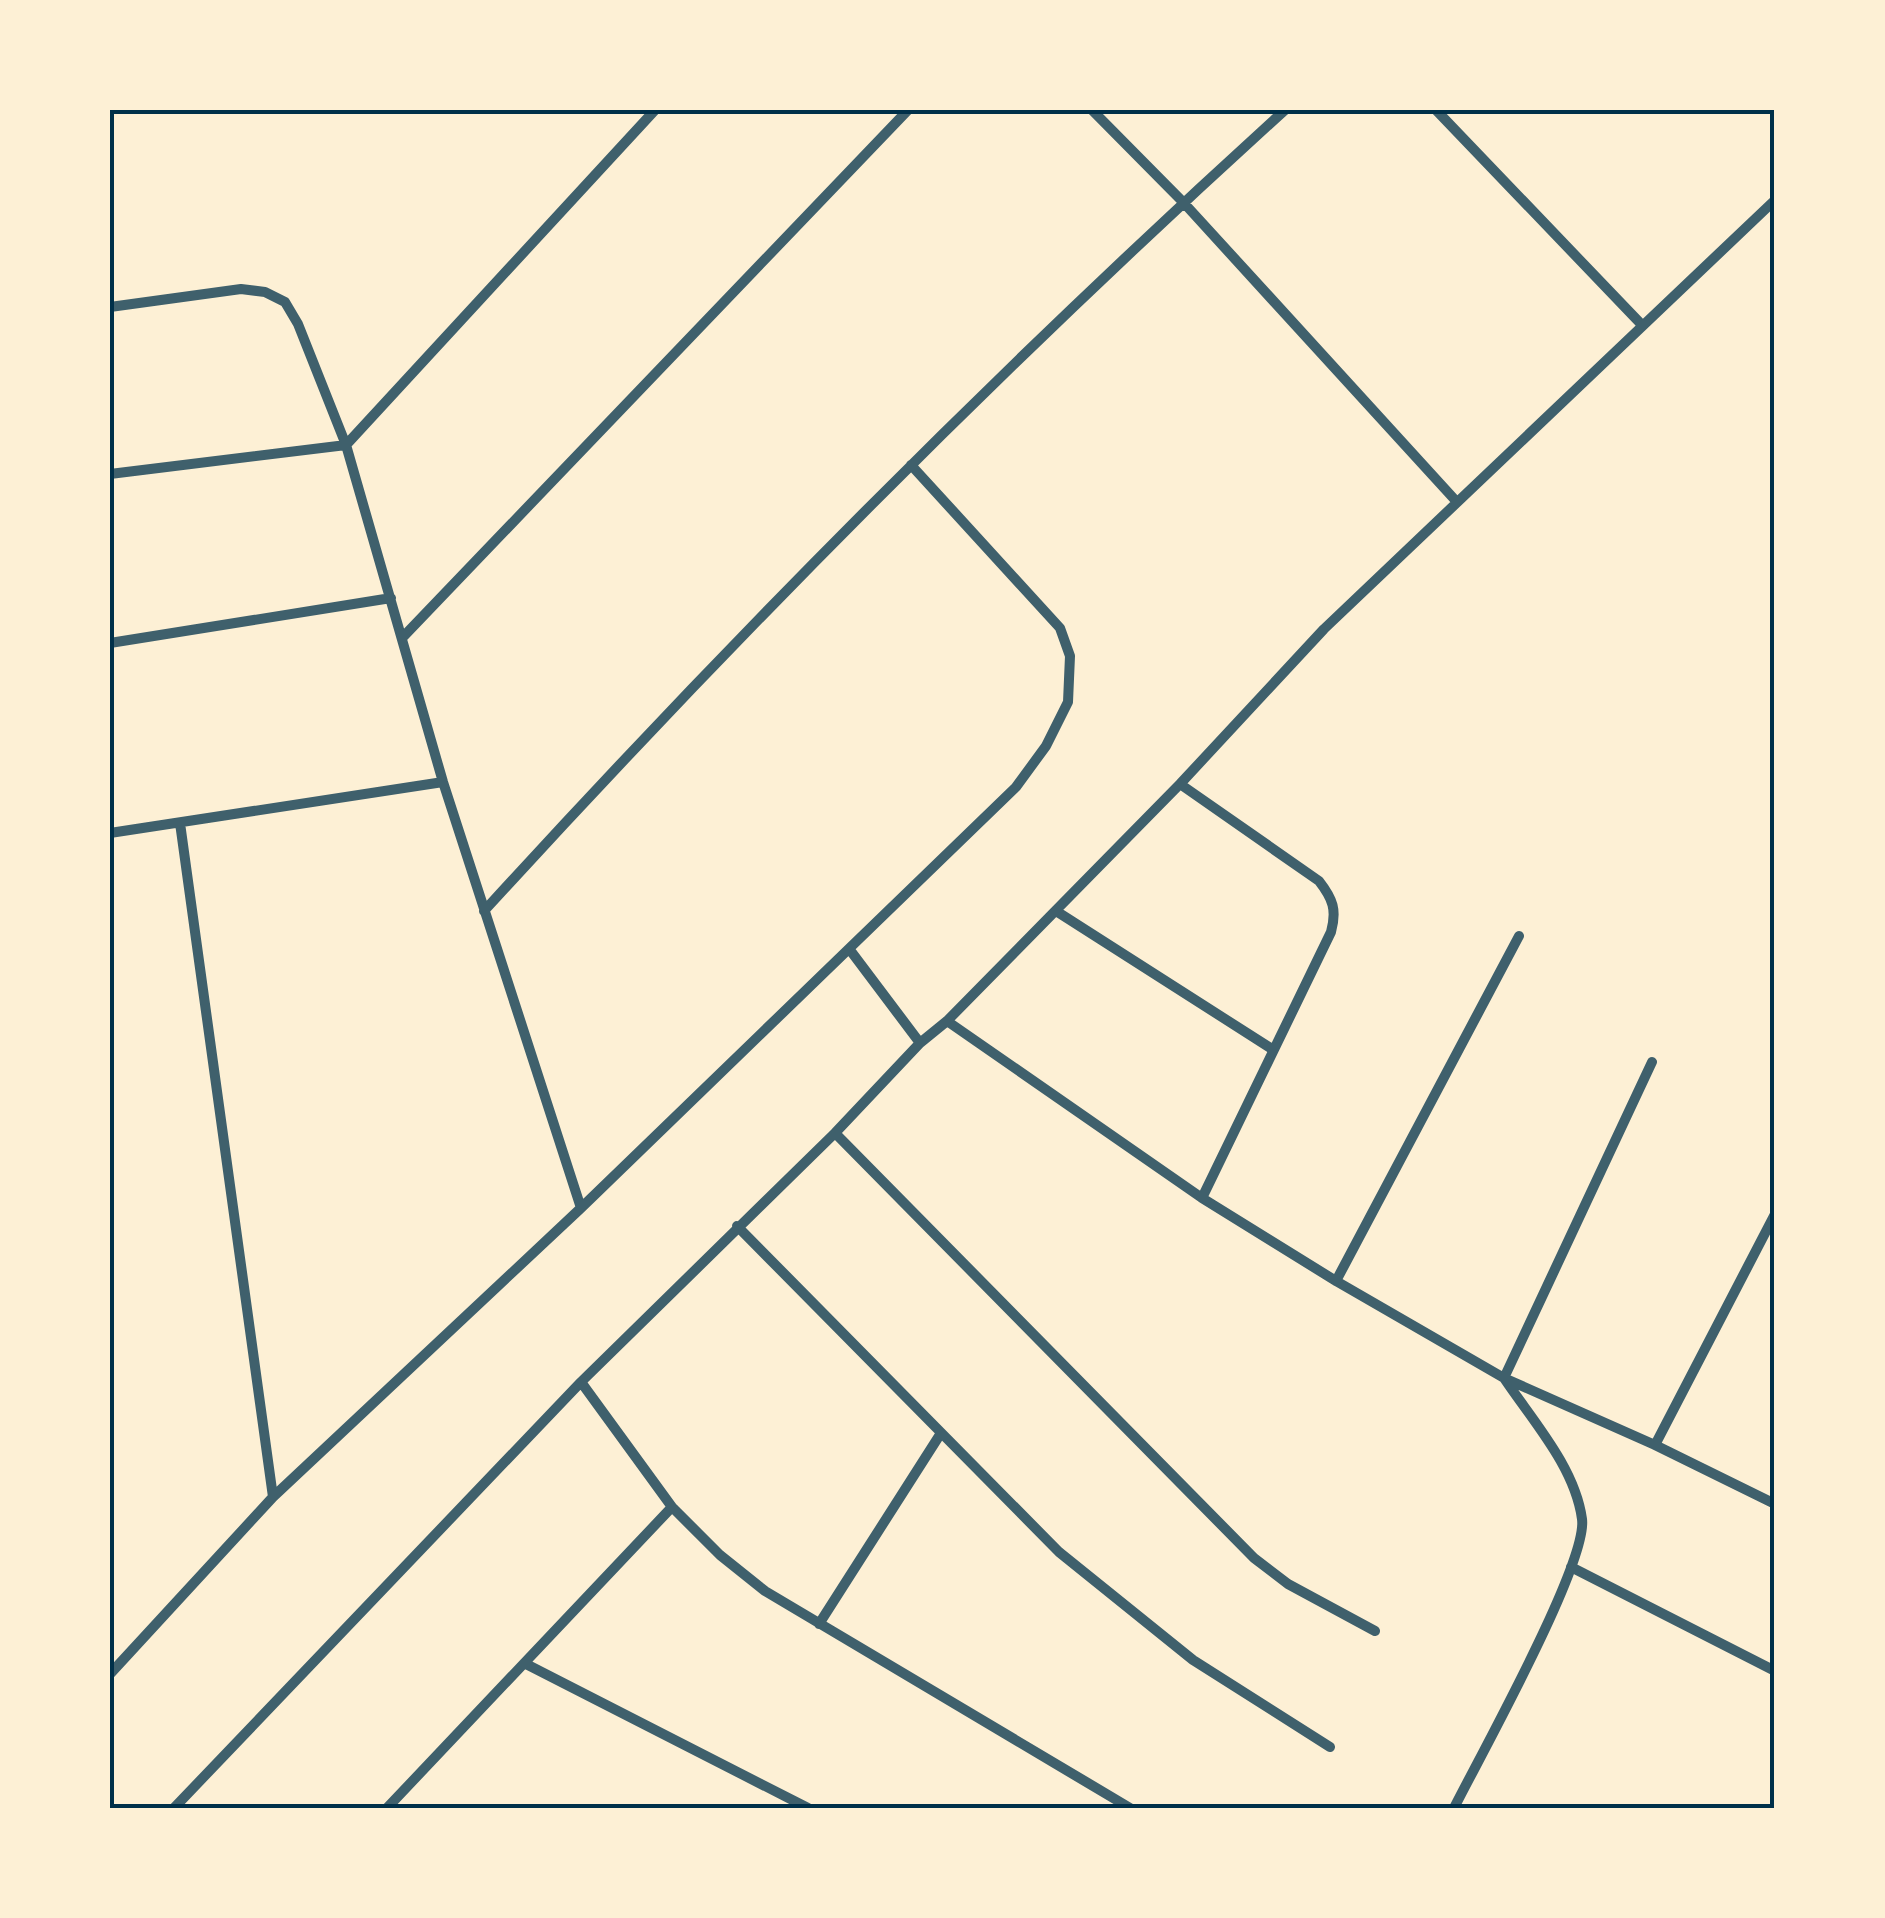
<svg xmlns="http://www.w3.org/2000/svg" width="1885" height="1918" font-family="Figtree,sans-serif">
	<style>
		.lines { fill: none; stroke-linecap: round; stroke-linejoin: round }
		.minor { stroke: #3f606c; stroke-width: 10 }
		.neatline { fill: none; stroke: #003049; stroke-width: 4 }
	</style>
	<rect width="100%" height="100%" fill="#fdf0d5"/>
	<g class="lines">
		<path class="minor" d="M1092 110 1183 202 1456 501
			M1436 110 1642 325
			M110 307 241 289 265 292 285 302 298 324 346 445 443 782 581 1208
			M110 474 346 445 655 110
			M403 637 908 110
			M110 643 391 598
			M1180 784 1319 881C1333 899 1337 910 1331 932L1202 1198
			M180 823 273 1497
			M110 833 443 782
			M484 911C739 632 1005 364 1285 110
			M1056 911 1272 1049
			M850 950 920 1043
			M947 1021 1202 1198 1336 1281 1504 1378 1655 1445 1775 1504
			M835 1133 1254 1558 1288 1584 1375 1631
			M737 1226 1059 1552 1193 1660 1330 1747
			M1336 1281 1519 936
			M581 1382 672 1507 720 1555 765 1591 1130 1808
			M1655 1445 1775 1214
			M1571 1567 1775 1671
			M819 1624 941 1433
			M526 1664 808 1808
			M110 1674 273 1497 581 1208 1016 787 1046 746 1068 702 1070 656 1060 628 911 465
			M174 1808 581 1382 835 1133 920 1043 947 1021 1180 784 1324 629 1775 200
			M387 1808 672 1507
			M1454 1808C1479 1758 1588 1563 1582 1519 1575 1467 1532 1420 1504 1378L1652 1062"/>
	</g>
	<rect width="1885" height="1918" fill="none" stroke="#fdf0d5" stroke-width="225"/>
	<rect x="112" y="112" width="1660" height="1694" class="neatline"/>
</svg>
